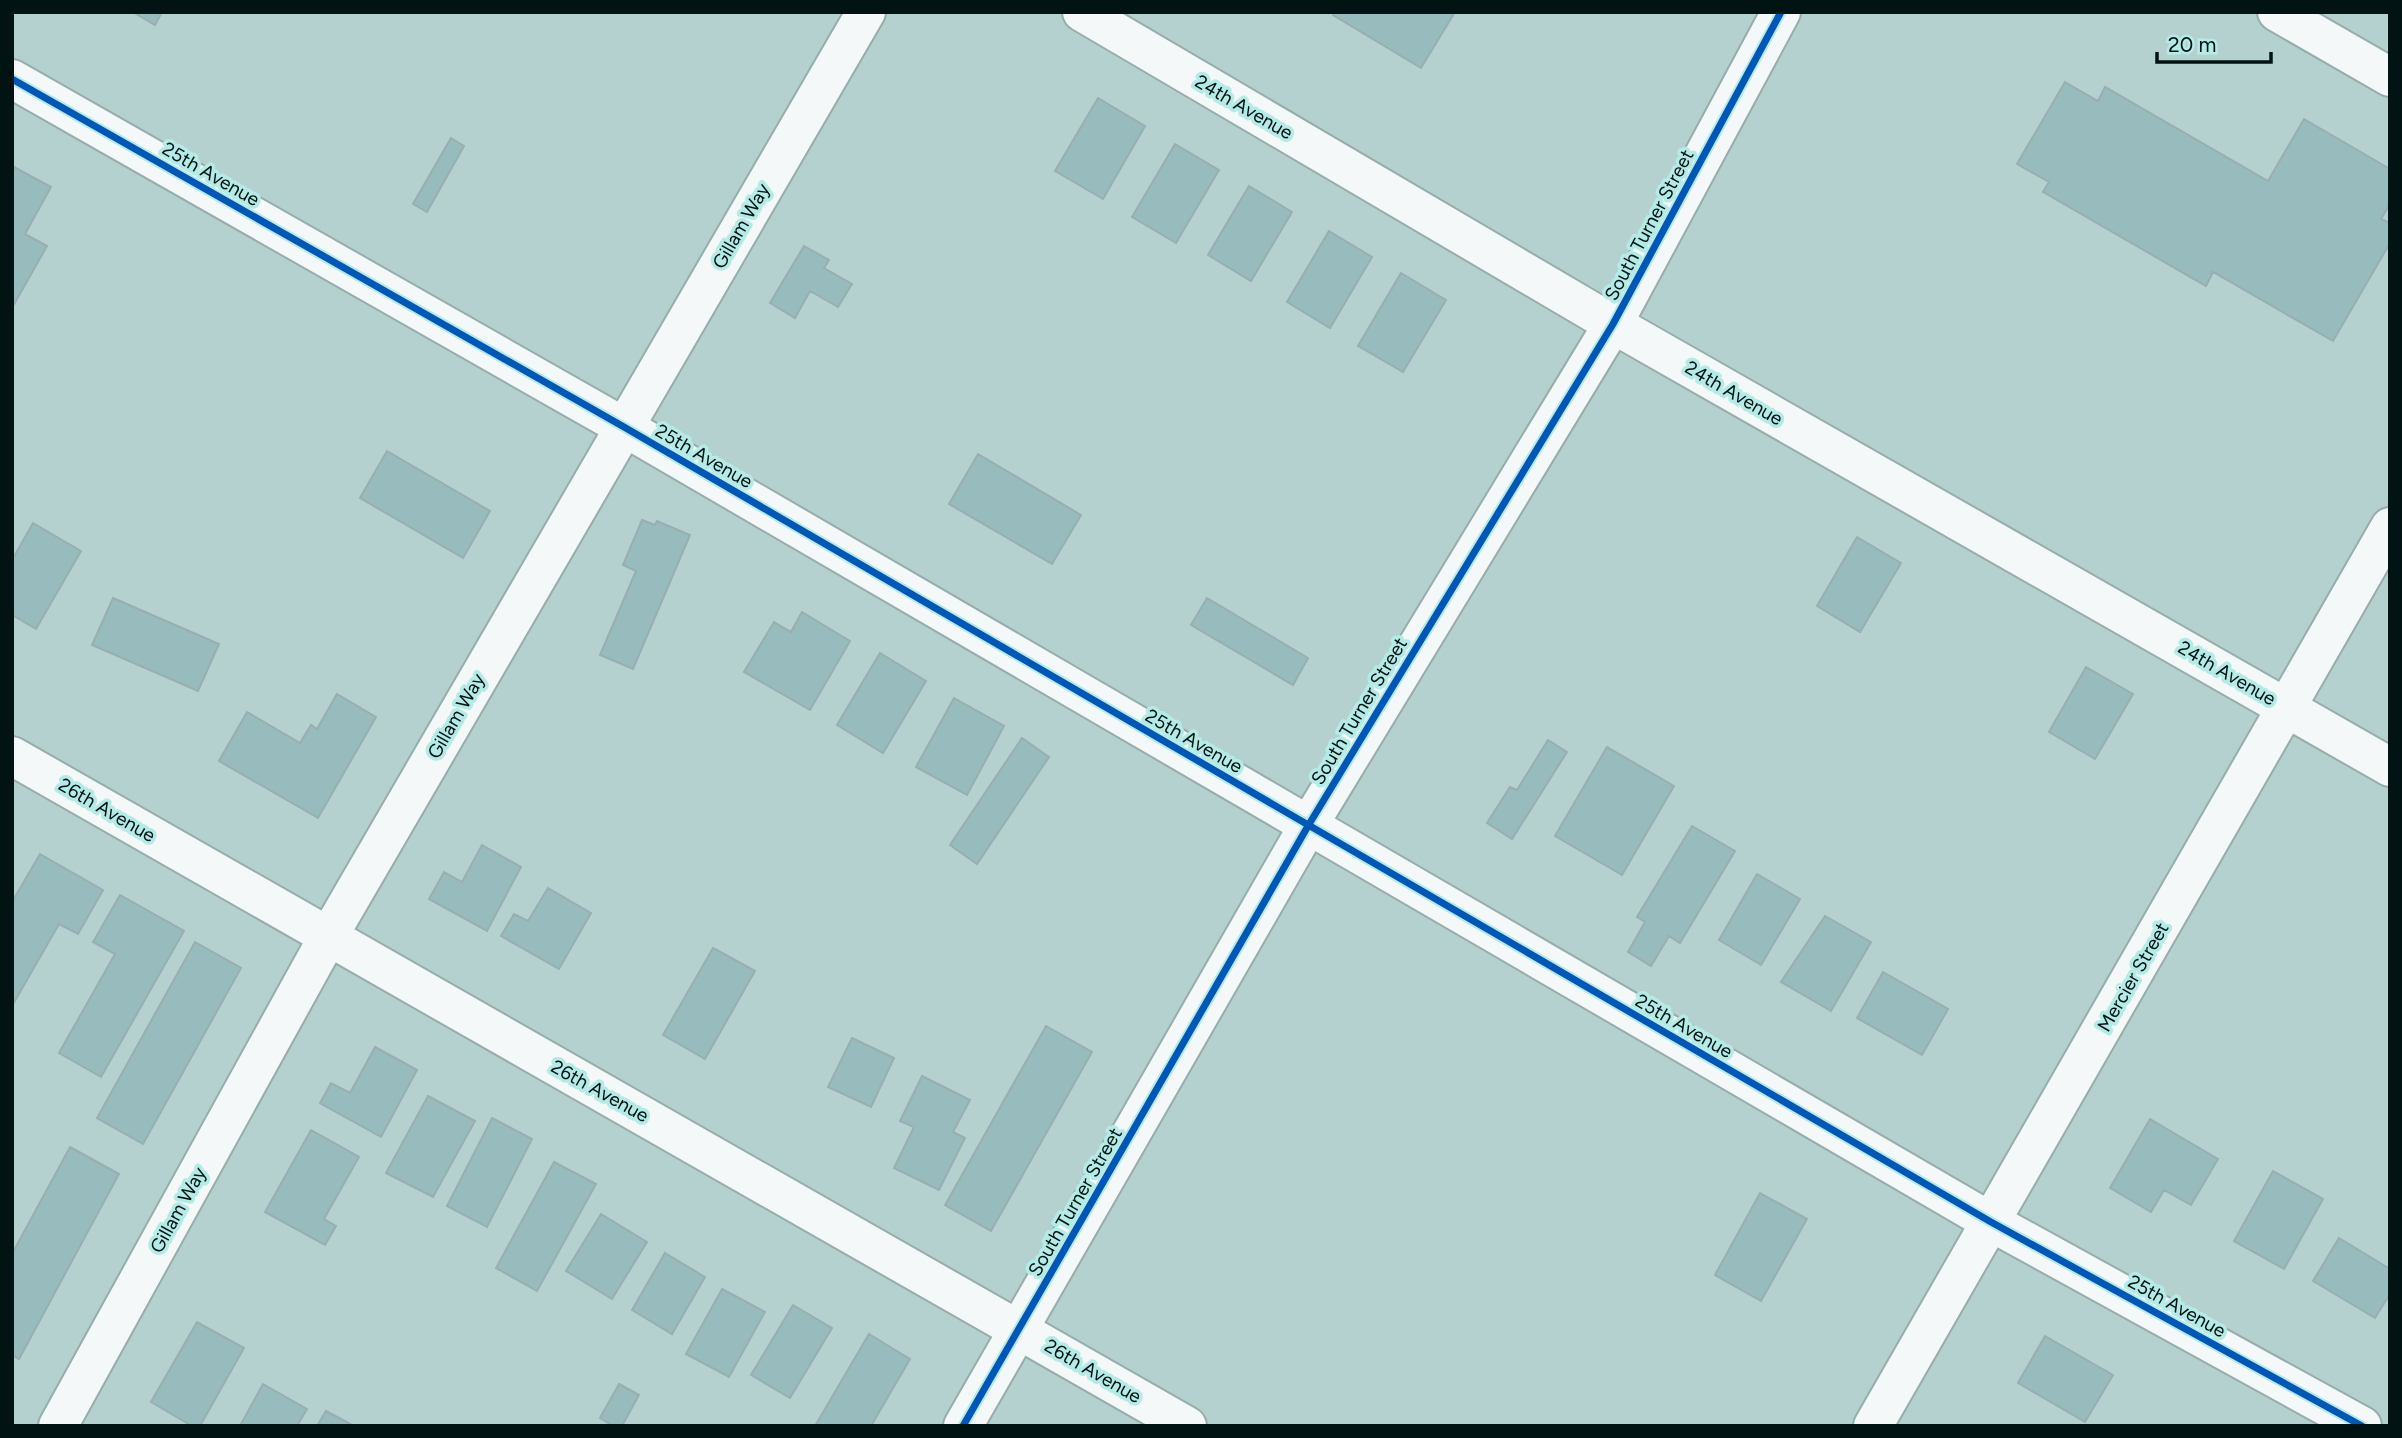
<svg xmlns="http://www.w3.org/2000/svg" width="2402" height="1438" font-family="Figtree,sans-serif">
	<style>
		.building { fill: #98bbbe; stroke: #98aeb0; stroke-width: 2 }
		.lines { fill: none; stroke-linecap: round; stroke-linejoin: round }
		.minor-casing { stroke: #96adab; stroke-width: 42 }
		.minor { stroke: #f4f8f8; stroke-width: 38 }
		.cycleway-casing { stroke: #b5ebe6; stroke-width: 11 }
		.cycleway { stroke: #0057b8; stroke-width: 7 }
		.labels { text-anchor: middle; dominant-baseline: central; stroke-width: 7; stroke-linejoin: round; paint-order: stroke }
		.street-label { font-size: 19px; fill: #011413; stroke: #b5ebe6 }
	</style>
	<rect width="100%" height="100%" fill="#b5d1cf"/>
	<path class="building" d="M133 12H162L155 25Z
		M1334 12H1455L1421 68 1333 15Z
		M2065 82 2098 101 2105 87 2268 181 2304 119 2390 169V204L2381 219 2390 223V243L2333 341 2213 272 2206 286 2043 192 2049 182 2017 164Z
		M1098 98 1145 126 1103 199 1055 171Z
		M451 138 464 146 427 212 413 204Z
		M1175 144 1219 170 1176 243 1132 217Z
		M12 166 51 187 25 234 47 246 12 308Z
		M1249 186 1292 212 1251 281 1208 255Z
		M1329 231 1372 257 1330 328 1287 302Z
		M804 246 829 260 824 268 852 284 838 307 810 291 795 318 770 303Z
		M1401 273 1446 300 1403 372 1358 346Z
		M387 451 490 511 463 558 360 498Z
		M978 454 1081 515 1052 564 949 504Z
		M642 520 655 525 657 521 690 535 633 669 600 655 636 571 623 565Z
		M33 523 81 551 36 629 12 615V560Z
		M1857 537 1901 563 1860 632 1817 606Z
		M113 598 219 644 198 691 92 645Z
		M1207 598 1308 658 1293 685 1191 625Z
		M802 612 850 641 810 710 744 672 774 622 791 632Z
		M880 653 926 681 883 753 837 725Z
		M2086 667 2133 694 2095 759 2049 732Z
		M337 694 376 717 318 818 219 761 247 712 300 743 311 725 317 729Z
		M954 698 1004 726 967 795 916 767Z
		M1022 738 1049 757 977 864 950 845Z
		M1548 740 1567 752 1512 839 1487 823 1510 787 1517 790Z
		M1607 747 1674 786 1622 875 1555 836Z
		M1692 826 1735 851 1680 943 1669 936 1651 966 1628 952 1645 922 1637 917Z
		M482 845 521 867 487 931 429 899 444 872 462 882Z
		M40 854 103 890 78 934 59 924 12 1006V902Z
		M1757 874 1800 899 1761 965 1719 940Z
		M548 888 591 913 559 969 501 936 514 914 528 921Z
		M120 895 184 931 101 1077 59 1053 115 954 93 942Z
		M1825 916 1871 942 1831 1011 1781 982Z
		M195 942 241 968 143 1144 97 1118Z
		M713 948 755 971 705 1059 663 1035Z
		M1883 972 1948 1009 1922 1055 1857 1018Z
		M1046 1026 1092 1052 991 1231 945 1205Z
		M852 1038 894 1058 871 1107 828 1087Z
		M375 1047 417 1070 381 1137 320 1103 331 1083 350 1093Z
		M922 1076 970 1100 953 1132 965 1138 939 1190 894 1168 914 1127 900 1121Z
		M428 1096 475 1121 433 1197 386 1173Z
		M492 1118 532 1139 487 1227 447 1206Z
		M2150 1119 2218 1159 2191 1205 2164 1190 2151 1212 2110 1188Z
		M311 1130 359 1157 324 1219 336 1226 325 1245 265 1212Z
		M70 1147 119 1174 19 1359 12 1355V1254Z
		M554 1162 596 1184 537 1291 496 1268Z
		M2273 1171 2323 1199 2284 1269 2234 1241Z
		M1760 1193 1807 1219 1761 1301 1715 1275Z
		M601 1214 647 1242 612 1299 566 1271Z
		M2339 1238 2390 1269V1294L2375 1318 2313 1281Z
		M665 1253 705 1277 672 1334 632 1310Z
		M722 1289 765 1312 729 1377 686 1354Z
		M793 1305 832 1328 790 1398 751 1375Z
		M197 1322 244 1348 200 1426H192L151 1402Z
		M869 1334 910 1359 871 1426H815Z
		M2045 1336 2113 1375 2085 1422 2018 1383Z
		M263 1384 307 1409 297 1426H240Z
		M619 1384 639 1395 622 1426H613L600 1418Z
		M326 1411 354 1426H317Z"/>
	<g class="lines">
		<defs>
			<path id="minor" d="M1082 12 1613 324 2390 767
				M2277 12 2390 77
				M12 79 624 427 1991 1222 2362 1426
				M12 756 1187 1426
				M58 1426 328 937 866 12
				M963 1426 1308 826 1613 324 1781 12
				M1873 1426 2390 527"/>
		</defs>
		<use href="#minor" class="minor-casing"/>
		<use href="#minor" class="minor"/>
		<defs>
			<path id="cycleway" d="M12 79 624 427 1991 1222 2362 1426
				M963 1426 1308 826 1613 324 1781 12"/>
		</defs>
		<use href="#cycleway" class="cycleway-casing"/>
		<use href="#cycleway" class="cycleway"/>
	</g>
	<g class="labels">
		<g class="street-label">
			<text transform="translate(1244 107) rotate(30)">24th Avenue</text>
			<text transform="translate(211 174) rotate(30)">25th Avenue</text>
			<text transform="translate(1649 225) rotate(-62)">South Turner Street</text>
			<text transform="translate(741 226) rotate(-60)">Gillam Way</text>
			<text transform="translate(1734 393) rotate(30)">24th Avenue</text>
			<text transform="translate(704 456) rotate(30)">25th Avenue</text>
			<text transform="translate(2227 673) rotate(30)">24th Avenue</text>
			<text transform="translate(1359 711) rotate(-59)">South Turner Street</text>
			<text transform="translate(456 716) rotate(-60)">Gillam Way</text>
			<text transform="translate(1194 741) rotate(30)">25th Avenue</text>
			<text transform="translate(107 810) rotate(30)">26th Avenue</text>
			<text transform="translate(2133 977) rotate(-60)">Mercier Street</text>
			<text transform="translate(1684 1026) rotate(30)">25th Avenue</text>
			<text transform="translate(600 1091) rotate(29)">26th Avenue</text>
			<text transform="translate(1075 1202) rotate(-60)">South Turner Street</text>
			<text transform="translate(178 1210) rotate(-61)">Gillam Way</text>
			<text transform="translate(2177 1306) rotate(29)">25th Avenue</text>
			<text transform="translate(1093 1371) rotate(30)">26th Avenue</text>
		</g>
	</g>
	<rect width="2402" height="1438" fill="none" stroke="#011413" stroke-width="28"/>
	<path d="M2157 52v10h114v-10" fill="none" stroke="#011413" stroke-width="3.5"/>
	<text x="2168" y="52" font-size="21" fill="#011413" stroke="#b5ebe6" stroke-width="5" paint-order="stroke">20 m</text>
</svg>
